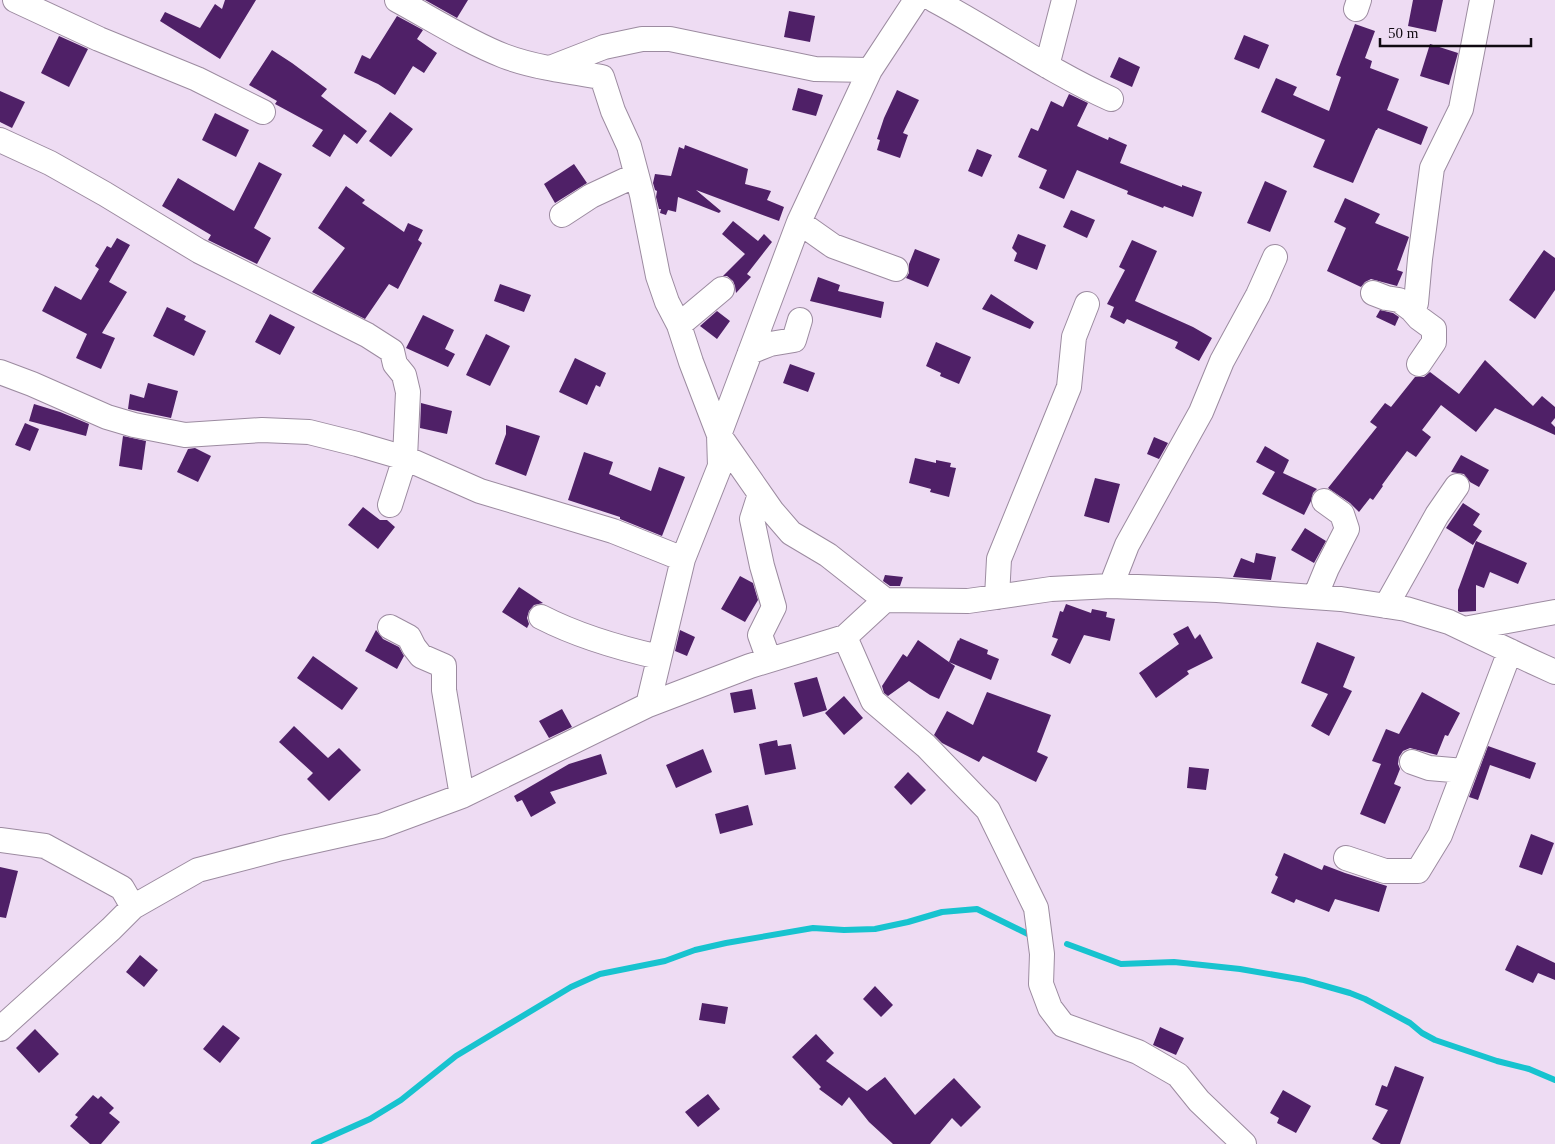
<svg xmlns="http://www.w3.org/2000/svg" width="1555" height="1144" font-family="'Times New Roman',serif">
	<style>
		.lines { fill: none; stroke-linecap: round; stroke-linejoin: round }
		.stream { stroke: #17c3cf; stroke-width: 6 }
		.building { fill: #4f2067 }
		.street-casing { stroke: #9c8ba0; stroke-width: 26 }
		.street { stroke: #fff; stroke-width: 24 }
	</style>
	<rect width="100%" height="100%" fill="#eedcf3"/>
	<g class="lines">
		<path class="stream" d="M1067 944 1121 964 1174 962 1240 969 1304 980 1350 993 1365 999 1410 1023 1422 1033 1435 1040 1497 1061 1529 1069 1555 1080
			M314 1144 370 1119 401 1100 456 1056 571 987 600 974 665 961 695 950 726 943 813 928 844 930 875 929 908 922 942 912 977 909 1028 934"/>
	</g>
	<path class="building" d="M225 0H256L220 59 160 21 165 12 200 28 215 4 222 9Z
		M425 0H468L457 18Z
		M1413 0H1443L1436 32 1408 26Z
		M789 11 815 16 810 42 784 37Z
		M397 16 423 30 417 39 437 53 424 73 413 66 395 95 378 84 354 73 362 55 370 59Z
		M1355 24 1375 31 1365 58 1372 61 1370 68 1399 79 1387 110 1428 127 1421 145 1378 128 1377 130H1376L1353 183 1313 167 1325 140 1261 112 1276 78 1297 87 1293 95 1329 111 1341 77 1336 75Z
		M1244 35 1269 45 1259 69 1234 59Z
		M59 36 88 49 69 87 41 73Z
		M1430 44 1458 53 1449 85 1420 76Z
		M272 50 292 63 327 89 321 96 367 131 357 144 344 134 330 157 312 146 323 130 275 104 277 101 249 85Z
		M1119 57 1140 67 1132 87 1110 77Z
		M798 88 823 95 816 116 792 110Z
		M897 90 919 100 903 133 908 135 900 158 877 150 880 140 877 139 884 118Z
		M0 91 25 102 12 128 0 122Z
		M1069 94 1088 103 1077 126 1108 140 1109 137 1127 145 1120 163 1182 187V185L1202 192 1193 217 1164 206 1163 208 1127 194 1128 191 1077 170 1064 199 1039 188 1047 170 1018 157 1031 128 1038 131 1051 101 1063 107Z
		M390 112 413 129 391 157 369 141Z
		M215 113 249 130 236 157 202 140Z
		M685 145 748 169 745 184 771 191 767 200 784 207 779 221 696 190 721 211 719 213 678 197 676 212 668 210 666 215 660 213 661 209H659L656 197 657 191 655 190 653 183 655 174 671 176 679 147 684 149Z
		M977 149 992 155 982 177 968 171Z
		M259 162 282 174 254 228 271 238 257 264 208 240 211 235 162 206 178 178 234 211Z
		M574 164 587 183 555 203 544 184Z
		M1265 181 1287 191 1270 232 1247 223Z
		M346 186 365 200 362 203 404 232 408 223 423 230 418 240 422 243 398 289 389 284 365 319 312 292 345 248 318 228Z
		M1345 198 1380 214 1375 223 1409 237 1397 270 1403 272 1397 286 1371 279 1365 282 1361 287 1327 271 1346 228 1334 222Z
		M1071 210 1095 220 1087 238 1063 227Z
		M733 221 758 241 764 234 772 242 747 274 751 277 736 293 735 286 733 281 727 276H723L745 254 722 234Z
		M1018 234 1046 245 1037 270 1014 261 1017 253 1012 248Z
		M117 238 130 245 109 282 127 292 102 333 115 338 101 369 76 358 87 334 42 311 55 286 81 300 99 269 95 266 107 246 111 248Z
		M1132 240 1157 251 1135 301 1193 327 1212 338 1199 361 1175 348 1178 342 1127 319 1124 324 1110 317 1114 307 1107 304 1125 270 1119 267Z
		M915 249 940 259 928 287 906 278 909 273V264Z
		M1544 250 1555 258V290L1535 319 1509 300Z
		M818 277 840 285 838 291 884 302 881 318 810 301Z
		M500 284 531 295 524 312 494 301Z
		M991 294 1034 322 1030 329 982 309Z
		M167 307 186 316 184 320 206 331 194 356 153 336Z
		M1380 310 1393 313 1399 317 1395 326 1376 317Z
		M717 311 730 321 717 339 700 326Z
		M270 314 295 327 280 355 255 342Z
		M423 315 454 330 445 349 455 354 448 367 406 348Z
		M486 334 510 346 490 386 466 375Z
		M936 342 971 357 959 384 940 376 941 373 926 366Z
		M575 358 606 373 600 387 596 385 587 405 559 392Z
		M1485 360 1533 406 1542 396 1555 407V418L1551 423 1555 427V435L1495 408 1476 432 1441 405 1422 430 1431 437 1416 457 1407 451 1382 485 1383 486 1373 500 1370 498 1359 512 1350 503 1328 488 1377 427 1370 422 1385 403 1391 407 1415 377H1424L1430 372 1459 394Z
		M790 364 815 373 808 392 783 383Z
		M148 383 178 391 171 418 128 409 130 394 144 398Z
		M421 403 452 411 447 434 420 428Z
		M34 404 60 412 89 424 86 436 29 421Z
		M25 423 39 429 30 451 15 445Z
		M506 425 540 436 526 476 495 464 506 434Z
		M123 436 146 441 142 470 119 466Z
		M1154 437 1168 443 1159 459 1147 454Z
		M1265 446 1289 460 1283 473 1317 489 1313 493 1311 501 1304 515 1262 494 1275 472 1256 462Z
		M195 448 211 456 198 482 177 472 188 449Z
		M584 452 613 462 609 474 651 491 659 467 685 477 662 536 620 519V517L568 500Z
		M1461 455 1489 470 1479 487 1470 482 1464 474 1451 472Z
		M915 458 936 463V460L951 463 950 467 956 468 949 497 930 492 931 489 909 483Z
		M1095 478 1120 484 1109 523 1084 516Z
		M1463 503 1480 514 1473 525 1482 531 1473 545 1446 528Z
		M363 507 380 520H387L395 527 378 549 348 525Z
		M1305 528 1326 541 1314 563 1291 550Z
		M1476 541 1527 563 1518 584 1490 572 1484 588 1476 585V611L1460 612 1458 611V590Z
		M1256 553 1276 557 1271 580 1233 577 1241 558 1254 563Z
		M885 575 903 577 900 586H890L883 581Z
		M740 576 753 583 758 600 745 622 721 609Z
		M519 587 543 603 534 605 529 611 527 618 529 624 527 628 502 612Z
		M1066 604 1091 613 1092 609 1107 612 1106 617 1115 619 1110 641 1084 635 1070 664 1051 655 1058 639 1052 637 1060 611 1063 612Z
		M1188 626 1195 639 1200 634 1213 658 1187 671 1189 674 1156 698 1139 673 1179 644 1173 634Z
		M376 630 383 639 399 647 404 656 397 669 365 651Z
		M680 630 695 637 687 656 675 651Z
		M960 638 988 650 987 654 999 659 991 680 949 662 955 666 939 699 930 695 909 681 888 696 884 693 882 686 903 654 907 657 918 640 949 662 958 640 959 641Z
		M1317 642 1355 657 1343 687 1352 691 1329 736 1311 726 1328 694 1301 683Z
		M313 656 358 688 342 710 297 678Z
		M817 677 827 710 803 717 794 683Z
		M752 689 756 709 734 713 730 693Z
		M987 692 1051 715 1037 752 1048 757 1036 782 983 756 979 762 942 743 934 735 947 711 973 725Z
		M1422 692 1460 713 1448 736 1445 735 1437 755 1410 748 1403 751 1399 757 1398 764 1400 769 1394 784 1401 787 1385 824 1360 814 1381 764 1372 761 1386 729 1399 734Z
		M844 696 863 718 844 735 825 713Z
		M562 709 572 727 549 738 539 721Z
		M294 726 328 758 339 748 361 770 329 801 307 779 313 773 279 742Z
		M777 740 778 746 791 744 796 769 765 775 759 744Z
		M1488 746 1536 763 1530 779 1490 765 1478 800 1469 797Z
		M703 749 712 772 676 788 666 765Z
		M601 754 607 774 550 792 556 803 531 817 522 800 517 802 514 796 569 764Z
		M1189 767 1209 769 1206 790 1187 788Z
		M908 772 926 790 911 805 894 787Z
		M748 805 753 825 720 834 715 814Z
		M1531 834 1554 843 1542 875 1519 867Z
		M1284 853 1322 870 1324 865 1345 873 1387 886 1379 912 1335 899 1329 912 1296 899 1294 903 1271 893 1278 877 1275 875Z
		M0 867 18 871 6 918 0 917Z
		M1517 945 1555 963V980L1538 973 1533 983 1505 970Z
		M140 955 158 970 144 987 126 972Z
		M875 986 893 1005 881 1017 863 999Z
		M702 1003 728 1007 725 1024 699 1020Z
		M223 1025 240 1038 220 1063 203 1049Z
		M1160 1027 1184 1038 1176 1055 1153 1045Z
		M35 1029 59 1054 39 1073 16 1048Z
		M816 1034 834 1053 826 1061 867 1091 885 1077 915 1115 954 1078 981 1107 961 1127 952 1118 930 1144H893L869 1122 849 1097 842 1106 819 1089 821 1087 792 1057Z
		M1395 1066 1424 1077 1400 1144H1381L1372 1139 1388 1110 1375 1105 1382 1085 1387 1087Z
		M1283 1090 1311 1106 1296 1133 1277 1123 1279 1118 1270 1113Z
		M708 1094 720 1109 698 1127 685 1112Z
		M93 1095 98 1099 101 1096 114 1108 109 1113 120 1122 101 1144H90L70 1126 78 1117 75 1115Z"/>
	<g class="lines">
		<defs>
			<path id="street" d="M15 0 99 39 197 79 263 112
				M397 0C432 19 466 41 504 56 533 67 570 72 602 77L613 111 629 146 642 195 658 276 667 302 679 325 691 362 719 435 772 511 791 533 828 555 885 600
				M934 0C994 32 1049 71 1111 99
				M1356 9 1359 0
				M1047 66 1064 0
				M550 68 604 47 642 39H670L815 69 870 70
				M0 140 50 163 105 194 199 251 367 335 392 351 395 364 404 375 408 392 405 458 390 505
				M562 215 591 196 636 175
				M799 222 833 246 896 269
				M1373 293 1386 298 1399 300 1412 310 1416 303 1420 259 1432 168 1461 109 1482 0
				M1412 310 1419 318 1434 329V342L1419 364
				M679 325 722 289
				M750 352 770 344 794 340 800 320
				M0 372 32 384 107 417 134 425 185 435 262 430 309 432 357 444 405 458 480 491 613 531 683 559
				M760 494 752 519 762 566 774 607 760 635 769 660
				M1111 586 1127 545 1201 412 1222 361 1258 295 1275 257
				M997 597 999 559 1069 387 1074 337 1087 304
				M1315 597 1327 568 1347 529 1342 514 1324 501
				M1386 606 1437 515 1457 486
				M541 617C578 636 619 648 659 657
				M390 627 409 637 414 647 421 656 444 666V690L462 796
				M1464 629 1555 612
				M845 637 873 701 926 746 988 810 1036 908 1042 954 1041 984 1050 1008 1063 1025 1138 1052 1178 1075 1199 1101 1244 1144
				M648 705 683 559 720 466 719 435 799 222 870 70 916 0
				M1412 762 1429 768 1464 771
				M0 840 45 846 122 888 133 907
				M1346 858 1385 871H1418L1440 835 1510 651
				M0 1029 111 929 133 907 198 870 282 848 381 826 462 796 648 705 750 666 845 637 885 600 968 601 1051 589 1111 586 1217 590 1341 599 1406 609 1449 622 1533 662 1555 672"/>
		</defs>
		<use href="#street" class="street-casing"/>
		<use href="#street" class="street"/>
	</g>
	<path d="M1380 38v8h151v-8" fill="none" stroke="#100a11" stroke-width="2.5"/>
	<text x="1388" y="38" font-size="15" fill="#100a11" stroke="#eedcf3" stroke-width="4" paint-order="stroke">50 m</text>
</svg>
